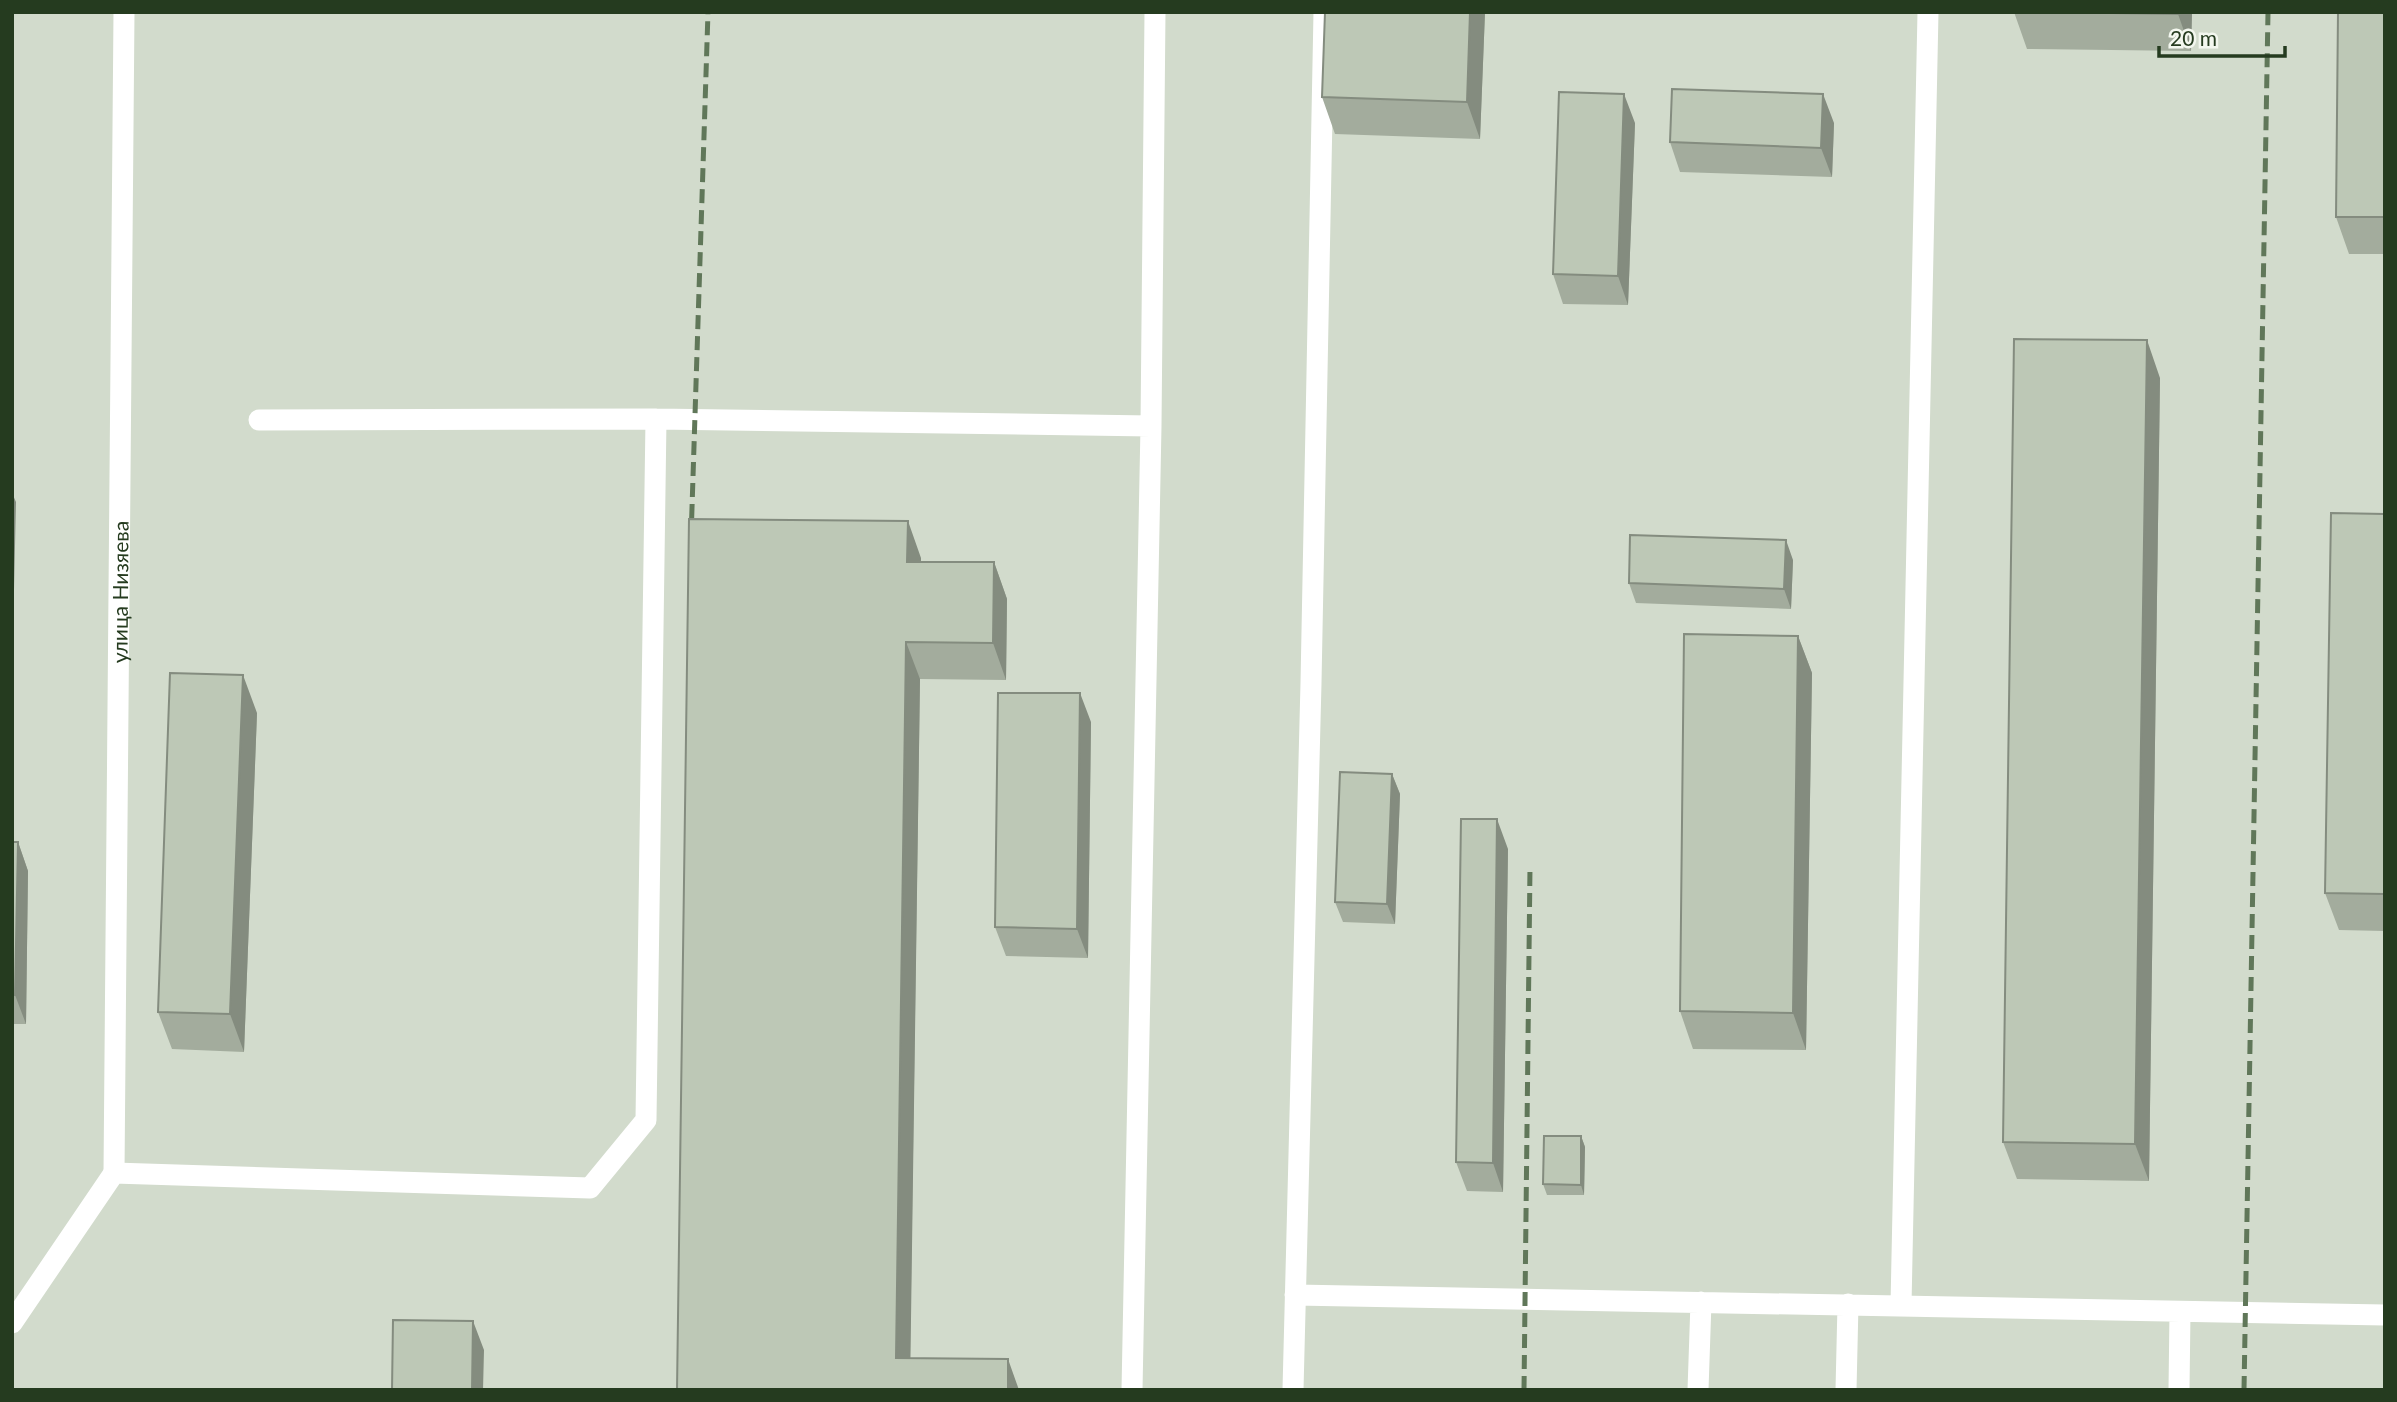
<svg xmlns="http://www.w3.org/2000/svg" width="2397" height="1402" font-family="Lato,sans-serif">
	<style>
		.built { fill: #d2dbcc }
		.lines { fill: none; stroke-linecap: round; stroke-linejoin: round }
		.service { stroke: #fff; stroke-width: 21 }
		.minor { stroke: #fff; stroke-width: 21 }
		.rail { stroke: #607759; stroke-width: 5; stroke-dasharray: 14 7; stroke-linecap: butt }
		.wall { fill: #a3ac9d }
		.shaded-wall { fill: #848c7f }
		.building { fill: #bdc8b6; stroke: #848c7f; stroke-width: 2 }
		.labels { text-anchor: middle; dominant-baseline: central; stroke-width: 5; stroke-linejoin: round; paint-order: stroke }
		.street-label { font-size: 21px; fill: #253b1f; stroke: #f3f7ef }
	</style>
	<rect width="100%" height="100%" fill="#e3ebde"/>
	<path class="built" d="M12 12H2385V1390H12Z"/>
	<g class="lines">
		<path class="service" d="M259 420 656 419 1151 426
			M1295 1295 2385 1315
			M1901 1305 1928 12
			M12 1323 114 1173 590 1188 646 1120 656 419
			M1132 1390 1151 426 1155 12
			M1293 1390 1311 683 1324 12
			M1698 1390 1701 1302
			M1846 1390 1848 1304
			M2179 1390 2180 1312"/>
		<path class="minor" id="s1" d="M114 1173 124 12"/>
		<path class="rail" d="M691 539 708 12
			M1524 1390 1530 867
			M2244 1390 2268 12"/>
	</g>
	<path class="wall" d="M1485 12 1480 139 1335 134 1322 97Z
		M2014 12H2192L2191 51 2027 49Z
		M2385 12V254H2349L2336 217Z
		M1635 123 1628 305 1563 304 1553 274Z
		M1834 123 1832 177 1680 172 1670 142Z
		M2160 378 2149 1181 2017 1179 2003 1142Z
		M2385 514V931L2339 930 2325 893Z
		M921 558V562H994L1007 599 1006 680 920 679 910 1358 677 1390Z
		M1793 560 1791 609 1636 603 1629 583Z
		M1798 636 1812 673 1806 1050 1693 1049 1680 1011Z
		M257 713 244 1052 172 1049 158 1012Z
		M1091 722 1088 958 1006 956 995 927Z
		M1392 774 1400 794 1395 924 1343 922 1335 902Z
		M12 842H18L28 871 26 1024H12Z
		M1508 849 1503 1192 1467 1191 1456 1162Z
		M1581 1136 1585 1147 1584 1195H1547L1543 1184Z"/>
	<path class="shaded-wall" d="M1470 12H1485L1480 139 1467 102Z
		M2178 12H2192L2191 51 2178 14Z
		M1624 94 1635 123 1628 305 1618 276Z
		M1823 94 1834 123 1832 177 1821 148Z
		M2147 340 2160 378 2149 1181 2135 1144Z
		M12 493 16 502 12 678Z
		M908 521 921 558V599L907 562Z
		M1786 540 1793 560 1791 609 1784 589Z
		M994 562 1007 599 1006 680 993 643Z
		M1798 636 1812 673 1806 1050 1793 1013Z
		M906 642 920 679 910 1390 896 1358Z
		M243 675 257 713 244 1052 230 1014Z
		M1080 693 1091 722 1088 958 1077 929Z
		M1392 774 1400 794 1395 924 1387 904Z
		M1497 819 1508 849 1503 1192 1493 1163Z
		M18 842 28 871 26 1024 15 995Z
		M1581 1136 1585 1147 1584 1195 1581 1185Z
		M473 1321 484 1350 483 1390H472Z
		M1008 1359 1019 1390H1008Z"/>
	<path class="building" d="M1325 12H1470L1467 102 1322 97Z
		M2041 12H2178V14Z
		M2338 12H2385V217H2336Z
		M1672 89 1823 94 1821 148 1670 142Z
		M1559 92 1624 94 1618 276 1553 274Z
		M2014 339 2147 340 2135 1144 2003 1142Z
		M2331 513 2385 514V894L2325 893Z
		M689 519 908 521 907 562H994L993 643 906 642 896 1358 1008 1359V1390H677Z
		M1630 535 1786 540 1784 589 1629 583Z
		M1684 634 1798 636 1793 1013 1680 1011Z
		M170 673 243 675 230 1014 158 1012Z
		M998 693H1080L1077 929 995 927Z
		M1340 772 1392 774 1387 904 1335 902Z
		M1461 819H1497L1493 1163 1456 1162Z
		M12 842H18L15 995H12Z
		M1544 1136H1581V1185L1543 1184Z
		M393 1320 473 1321 472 1390H392Z"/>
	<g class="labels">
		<g class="street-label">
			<text stroke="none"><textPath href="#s1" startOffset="581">улица Низяева</textPath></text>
		</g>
	</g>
	<rect width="2397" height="1402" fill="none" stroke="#253b1f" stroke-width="28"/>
	<path d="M2159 46v10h126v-10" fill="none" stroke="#253b1f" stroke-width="3.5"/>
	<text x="2170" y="46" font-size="21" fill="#253b1f" stroke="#f3f7ef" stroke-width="5" paint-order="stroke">20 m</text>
</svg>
